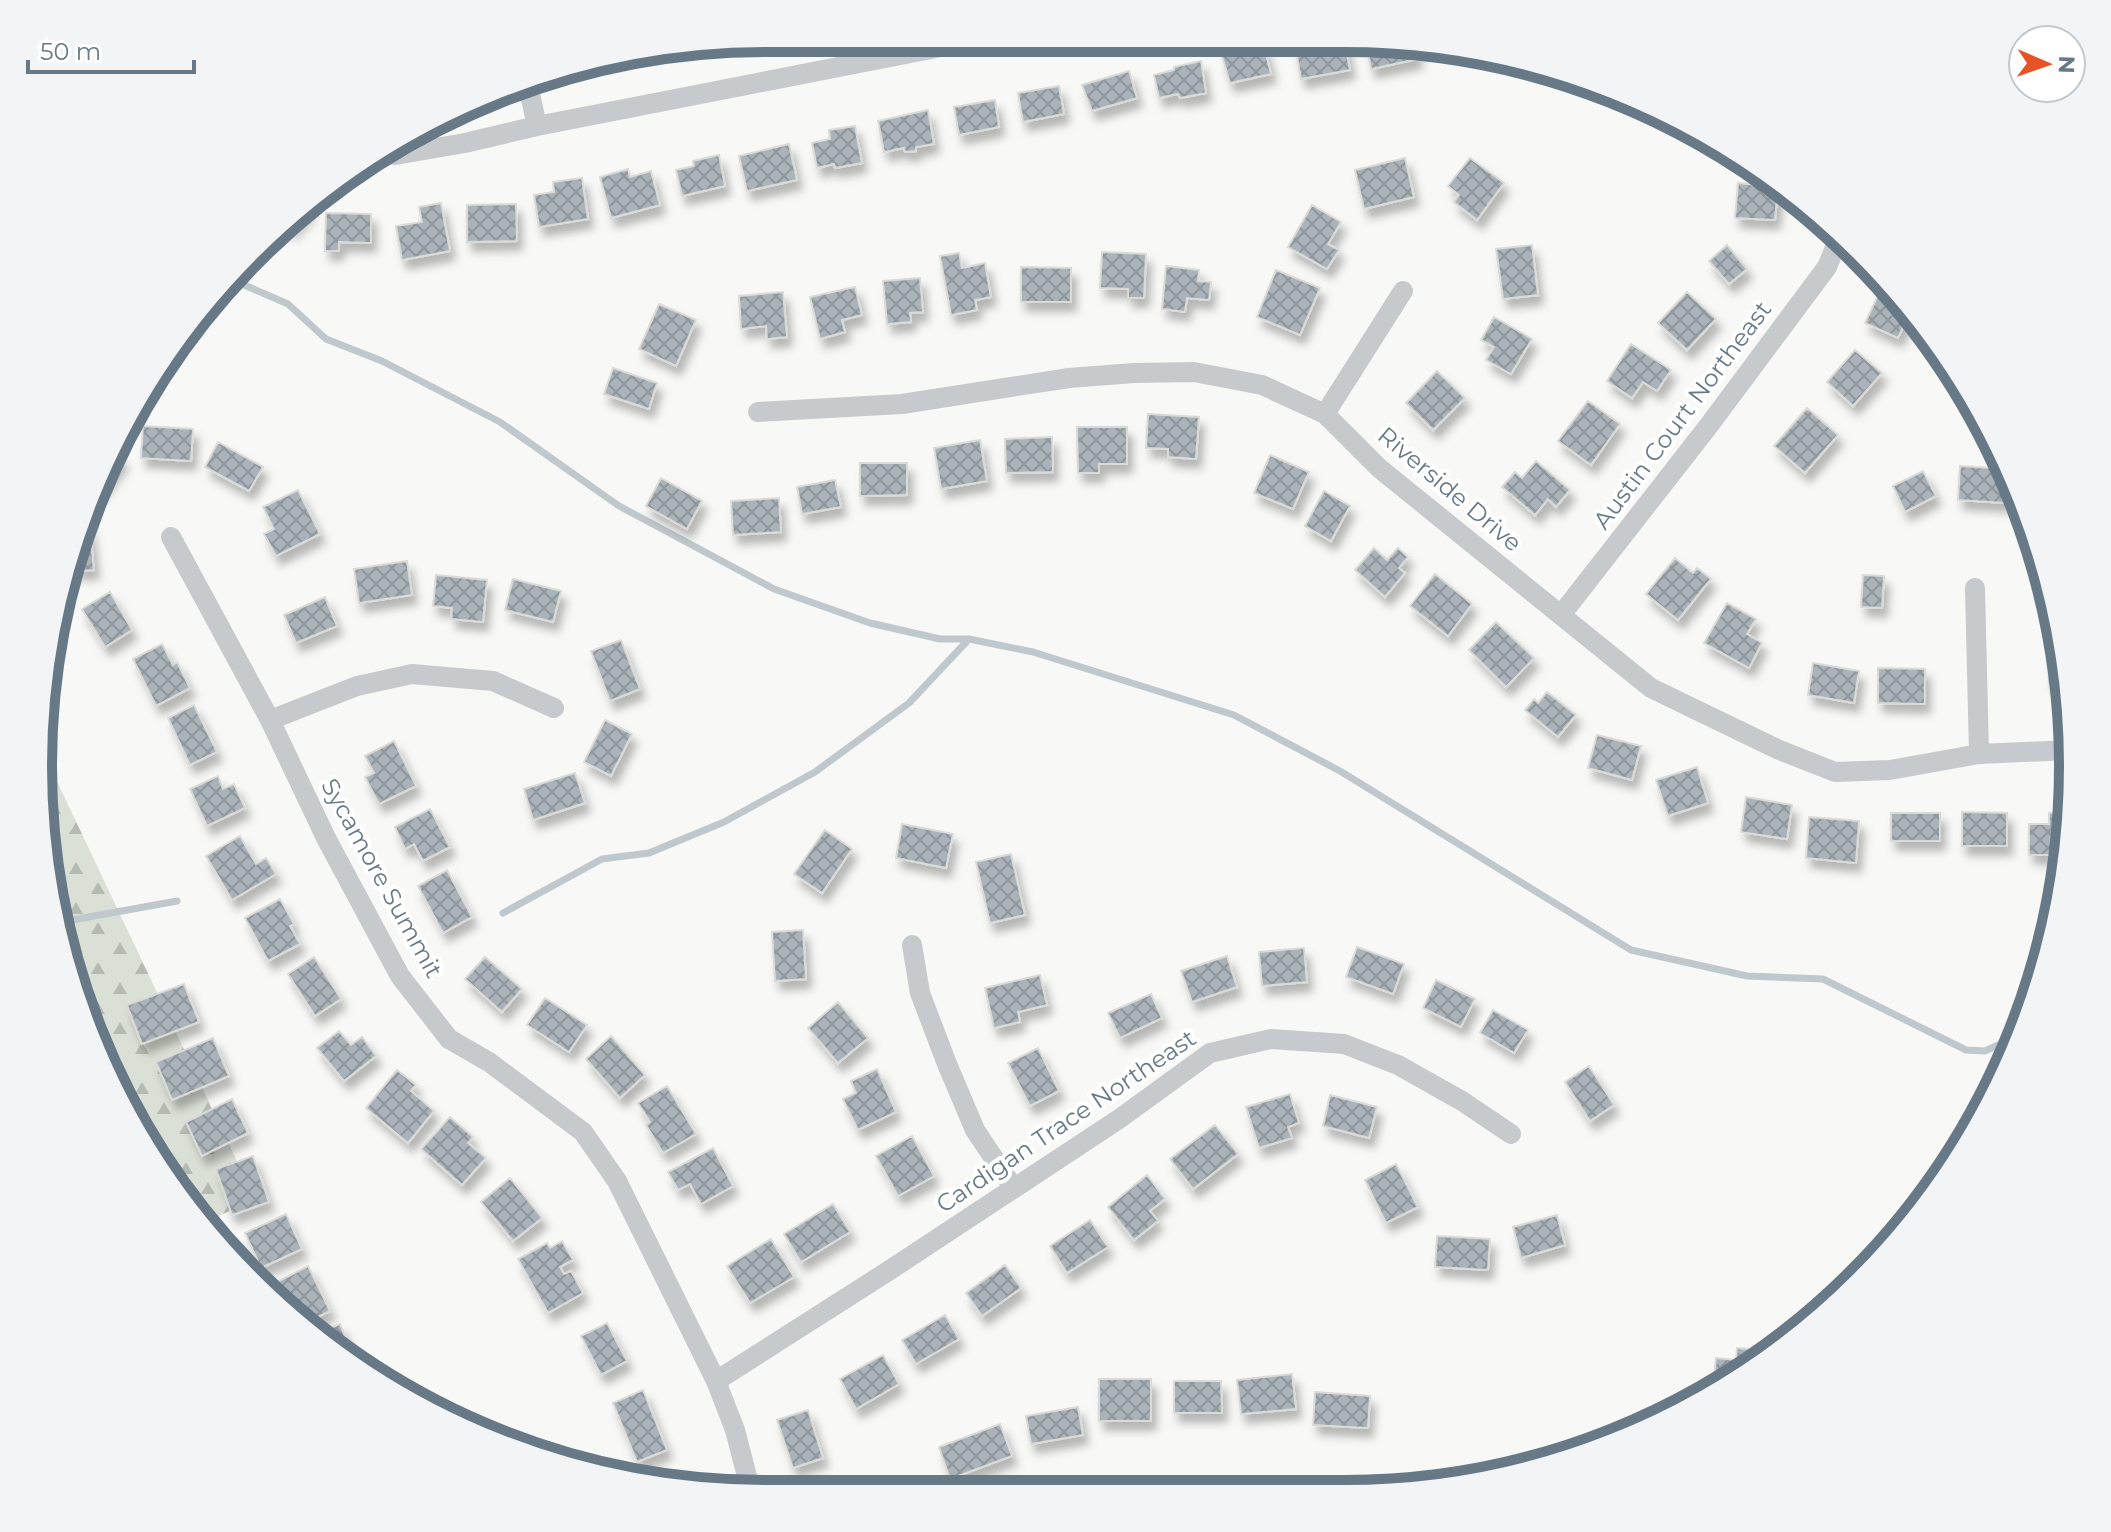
<svg xmlns="http://www.w3.org/2000/svg" width="2111" height="1532" font-family="Montserrat,sans-serif">
	<style>
		.forest { fill: url(#forest-firs) }
		.lines { fill: none; stroke-linecap: round; stroke-linejoin: round }
		.stream { stroke: #bec8cd; stroke-width: 7 }
		.building { fill: url(#building-cross-hatch); stroke: #dadad8; stroke-width: 2; filter: url(#shadow) }
		.street { stroke: #c6cacd; stroke-width: 20 }
		.labels { text-anchor: middle; dominant-baseline: central; stroke-width: 8; stroke-linejoin: round; paint-order: stroke }
		.street-label { font-size: 24px; fill: #677987; stroke: #fff }
		.rim { fill: none; stroke: #677987; stroke-width: 10 }
	</style>
	<defs>
		<pattern id="forest-firs" width="22" height="20" patternUnits="userSpaceOnUse" patternTransform="scale(2)"><rect width="22" height="20" fill="#dae0d6"/><path d="M5 1l3.5 6h-7zM16 11l3.5 6h-7z" fill="#b5bab3"/></pattern>
		<pattern id="building-cross-hatch" width="8" height="8" patternUnits="userSpaceOnUse" patternTransform="scale(2)"><rect width="8" height="8" fill="#aab3b9"/><path d="M0 0l8 8M0 8l8-8" fill="none" stroke="#8e969c"/></pattern>
		<filter id="shadow"><feDropShadow dx="5" dy="9" stdDeviation="4" flood-color="#0004"/></filter>
	</defs>
	<rect width="100%" height="100%" fill="#f8f8f6"/>
	<path class="forest" d="M44 754 255 1199 202 1224 189 1210 93 1044 44 861Z"/>
	<g class="lines">
		<path class="stream" d="M228 278 288 304 326 339 382 361 500 422 619 506 774 589 870 623 940 639H969L1033 652 1234 715 1340 771 1631 950 1747 976 1823 979 1966 1050 1985 1051 2018 1036
			M503 913 602 859 649 853 724 822 815 772 909 703 969 639
			M61 922 177 901"/>
	</g>
	<path class="building" d="M1317 38H1344L1350 70 1301 79 1295 45 1317 40Z
		M1366 41 1415 47 1418 59 1371 69Z
		M1264 46 1271 74 1230 83 1222 56Z
		M1201 61 1206 93 1180 98 1178 94 1159 98 1154 75 1174 70V67Z
		M1129 71 1137 98 1092 111 1082 85Z
		M1059 86 1064 114 1023 122 1018 93Z
		M995 100 999 127 959 135 954 107Z
		M928 110 934 144 916 147V151L905 152 904 148 884 152 878 121Z
		M855 126 862 163 835 168 834 164 817 168 812 143 830 139 829 130Z
		M789 144 797 180 747 191 739 156Z
		M719 155 725 186 682 196 676 170 694 166 693 161Z
		M1405 158 1414 197 1364 209 1355 170Z
		M1470 158 1504 183 1477 220 1454 202 1459 195 1448 186Z
		M628 169 630 177 651 171 660 205 611 218 600 177Z
		M582 178 588 219 539 227 534 195 554 192 553 182Z
		M1738 183 1778 187 1775 220 1735 218Z
		M441 203 450 251 402 260 396 226 422 222 419 207Z
		M516 204 517 241 467 242V205Z
		M1312 205 1341 222 1328 244 1339 250 1327 269 1288 247Z
		M308 208 310 209 291 230 287 226Z
		M326 213 371 214V243L339 242V251H325Z
		M1532 245 1538 295 1503 299 1496 249Z
		M1727 245 1747 269 1729 284 1709 261Z
		M1102 252 1146 254 1144 298H1128V289L1100 288Z
		M959 253 962 268 985 263 991 297 975 300 977 310 951 315 940 256Z
		M1166 266 1199 270 1198 281 1211 282 1209 300 1187 298 1185 312 1162 309Z
		M1021 267 1071 268V302H1021Z
		M1276 270 1320 288 1300 335 1257 317Z
		M920 278 923 312 910 313 911 322 887 324 883 281Z
		M1883 285 1910 311 1898 338 1865 323Z
		M855 287 862 315 842 320 845 332 820 339 810 297Z
		M783 292 787 337 767 339 766 326 741 329 739 296Z
		M1687 292 1716 319 1687 350 1658 323Z
		M659 304 696 320 676 366 639 349Z
		M1494 317 1532 339 1511 374 1486 360 1494 347 1481 340Z
		M1631 344 1671 370 1657 391 1643 382 1632 398 1607 381Z
		M1855 350 1882 373 1853 406 1827 382Z
		M613 368 657 383 649 409 604 394Z
		M1437 371 1465 398 1433 430 1406 403Z
		M1588 401 1620 424 1591 465 1558 441Z
		M1807 408 1838 435 1805 473 1774 446Z
		M1148 414 1199 417 1196 459 1168 457V449L1146 448Z
		M143 426 193 429 191 461 141 458Z
		M1077 427H1127V464H1099V473H1078Z
		M1052 437 1053 472 1006 473 1005 439Z
		M980 440 987 481 941 489 934 448Z
		M218 442 263 467 249 491 205 467Z
		M111 450 123 459 98 493Z
		M1270 455 1309 472 1293 509 1254 493Z
		M1536 461 1570 490 1556 507 1548 499 1535 515 1502 487 1515 472 1522 478Z
		M860 463H907V495L860 496Z
		M1960 466 2007 469 2005 503 1958 500Z
		M1923 471 1936 496 1905 512 1893 486Z
		M661 478 702 501 687 529 646 506Z
		M835 480 841 507 802 514 797 487Z
		M298 490 320 534 276 556 264 534 274 529 263 507Z
		M1324 491 1350 506 1331 541 1305 526Z
		M779 498 781 532 733 535 731 501Z
		M89 522 94 570 74 571Z
		M1374 548 1387 560 1398 548 1408 557 1399 568 1405 573 1385 597 1355 570Z
		M1675 558 1693 573 1697 568 1711 579 1678 620 1646 594Z
		M407 561 412 595 359 603 354 569Z
		M1435 574 1472 604 1448 636 1410 606Z
		M436 575 487 580 483 622 451 619 452 608 433 606Z
		M1863 575 1884 576 1882 608 1861 607Z
		M513 579 561 591 553 622 505 610Z
		M110 592 132 630 105 647 82 609Z
		M325 597 337 626 296 643 284 615Z
		M1727 603 1756 619 1747 634 1762 643 1749 668 1704 643Z
		M1496 622 1534 658 1506 687 1469 650Z
		M621 640 640 689 610 701 591 651Z
		M162 644 173 665 177 662 190 688 156 706 133 659Z
		M2049 655H2061L2066 684 2049 683Z
		M1813 663 1859 671 1854 703 1808 695Z
		M1878 668 1925 669V704L1878 703Z
		M1547 692 1576 715 1558 737 1525 710 1534 699 1538 703Z
		M194 705 217 752 190 765 168 718Z
		M605 720 632 734 611 776 584 762Z
		M1597 735 1641 746 1632 780 1588 768Z
		M394 741 416 786 379 804 365 777 374 773 365 756Z
		M1697 767 1708 803 1668 816 1656 780Z
		M575 773 585 803 533 820 524 789Z
		M218 776 223 789 234 784 245 808 207 826 190 789Z
		M1746 797 1792 805 1787 839 1741 832Z
		M430 809 450 847 423 861 414 844 405 849 395 827Z
		M1962 812 2007 813V846H1962Z
		M1891 813H1940V841H1891Z
		M2049 813H2068L2067 855H2029V824H2049Z
		M1809 817 1859 821 1856 863 1806 858Z
		M902 824 953 834 946 868 896 858Z
		M825 830 852 849 822 893 794 874Z
		M240 836 256 864 266 858 276 874 232 900 206 856Z
		M1011 854 1025 915 990 923 976 862Z
		M447 870 472 917 443 933 418 886Z
		M280 899 294 924 290 926 300 944 268 961 245 918Z
		M803 930 806 979 775 981 772 932Z
		M1357 947 1404 964 1393 994 1346 977Z
		M1304 948 1307 982 1262 986 1259 952Z
		M1227 956 1237 987 1192 1002 1181 971Z
		M314 957 341 999 315 1016 288 974Z
		M485 957 522 989 502 1012 465 979Z
		M1040 975 1047 1005 1018 1012 1020 1022 994 1028 985 988Z
		M1436 980 1475 999 1461 1027 1423 1008Z
		M184 984 199 1022 142 1044 127 1005Z
		M1151 994 1162 1018 1120 1038 1108 1013Z
		M545 998 587 1025 569 1052 527 1025Z
		M838 1002 868 1038 838 1063 808 1028Z
		M1493 1010 1528 1030 1514 1053 1480 1033Z
		M339 1031 351 1045 362 1037 376 1056 344 1081 317 1048Z
		M611 1036 645 1075 620 1098 586 1059Z
		M213 1038 229 1076 172 1100 156 1062Z
		M1038 1048 1059 1091 1030 1106 1008 1063Z
		M1589 1066 1614 1105 1590 1121 1565 1082Z
		M877 1069 896 1112 858 1130 843 1099 856 1093 851 1081Z
		M397 1070 416 1085 411 1091 434 1111 408 1143 366 1108Z
		M667 1086 696 1134 663 1153 646 1125 650 1122 638 1103Z
		M1290 1094 1299 1123 1288 1127 1292 1138 1259 1148 1246 1107Z
		M1330 1095 1377 1107 1369 1138 1323 1126Z
		M232 1099 248 1133 202 1156 186 1122Z
		M450 1117 473 1137 468 1143 486 1158 462 1185 421 1149Z
		M1215 1125 1238 1154 1193 1189 1170 1159Z
		M912 1136 934 1176 898 1196 876 1156Z
		M713 1148 733 1186 701 1204 690 1184 678 1190 668 1172Z
		M253 1156 269 1202 232 1215 216 1169Z
		M1396 1164 1418 1207 1386 1223 1365 1180Z
		M1147 1175 1165 1199 1150 1211 1158 1221 1134 1240 1108 1207Z
		M510 1178 542 1218 513 1241 481 1202Z
		M833 1204 850 1232 801 1262 784 1234Z
		M286 1214 302 1249 261 1268 245 1233Z
		M1557 1215 1565 1245 1521 1258 1513 1227Z
		M1090 1220 1108 1247 1067 1273 1050 1246Z
		M1437 1236 1490 1239 1488 1270 1435 1267Z
		M771 1239 794 1277 750 1303 727 1266Z
		M562 1241 573 1260 560 1267 564 1274 571 1271 583 1293 548 1313 518 1259 547 1243 550 1248Z
		M1005 1265 1021 1288 982 1316 966 1293Z
		M308 1266 330 1311 302 1325 288 1315 273 1284Z
		M945 1315 959 1339 916 1364 902 1340Z
		M607 1323 627 1361 601 1375 581 1336Z
		M340 1324 356 1364 315 1334Z
		M1737 1348 1758 1350V1361L1713 1387 1716 1358 1736 1360Z
		M883 1355 899 1384 856 1409 840 1379Z
		M1292 1374 1296 1409 1241 1414 1237 1380Z
		M1099 1379H1151V1421H1099Z
		M1174 1381H1221L1222 1413H1174Z
		M643 1390 667 1450 637 1462 613 1403Z
		M1315 1392 1370 1396 1368 1428 1313 1425Z
		M1078 1407 1083 1435 1031 1444 1026 1416Z
		M808 1410 823 1458 793 1468 777 1420Z
		M1000 1424 1012 1456 950 1479 939 1447Z"/>
	<g class="lines">
		<path class="street" d="M528 85 537 126
			M381 152 395 155 465 143 537 126 987 38
			M758 412 902 404 1069 378 1134 373 1194 372 1262 385 1325 414 1379 468 1651 688 1777 749 1835 772 1890 770 1979 754 2070 750
			M1325 414 1403 291
			M171 537 270 720 326 838 400 976 449 1039 489 1062 583 1132 617 1181 716 1381 735 1430 751 1492
			M1975 588 1979 754
			M1561 615 1710 424 1827 267 1837 243
			M270 720 357 686 412 674 493 681 554 708
			M912 945 920 993 947 1064 975 1130 1013 1187
			M716 1381 893 1268 1119 1119 1210 1053 1271 1039 1344 1044 1398 1065 1462 1101 1511 1134"/>
	</g>
	<g class="labels">
		<g class="street-label">
			<text transform="translate(1682 415) rotate(-53)">Austin Court Northeast</text>
			<text transform="translate(1450 489) rotate(40)">Riverside Drive</text>
			<text transform="translate(382 878) rotate(61)">Sycamore Summit</text>
			<text transform="translate(1066 1121) rotate(-34)">Cardigan Trace Northeast</text>
		</g>
	</g>
	<path d="M0 0H2111V1532H0ZM766 52H1345A714 714 0 0 1 2059 766V766A714 714 0 0 1 1345 1480H766A714 714 0 0 1 52 766V766A714 714 0 0 1 766 52Z" fill="#f3f4f5" fill-rule="evenodd"/>
	<path class="rim" d="M766 52H1345A714 714 0 0 1 2059 766V766A714 714 0 0 1 1345 1480H766A714 714 0 0 1 52 766V766A714 714 0 0 1 766 52Z"/>
	<g transform="translate(2047 64) rotate(92)"><circle r="38" fill="#ffffff" stroke="#c2c9cf" stroke-width="2"/>
	<path d="M0-6L14 30L0 20L-14 30Z" fill="#e85326"/>
	<text y="-12" font-size="22" font-weight="bold" text-anchor="middle" fill="#677987">N</text>
	</g>
	<path d="M28 60v12h166v-12" fill="none" stroke="#677987" stroke-width="4"/>
	<text x="40" y="60" font-size="24" fill="#677987" stroke="#ffffff" stroke-width="6" paint-order="stroke">50 m</text>
</svg>
